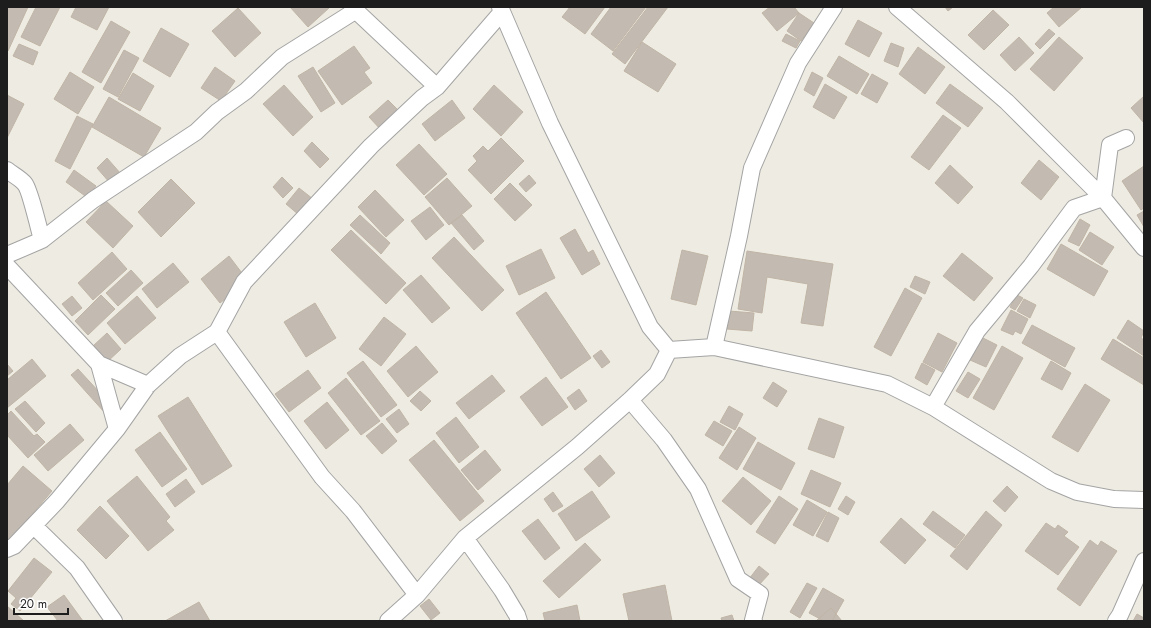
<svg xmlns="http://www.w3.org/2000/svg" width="1151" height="628" font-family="Jost,sans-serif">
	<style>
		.building { fill: #c3bbb2; stroke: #c0b4a5 }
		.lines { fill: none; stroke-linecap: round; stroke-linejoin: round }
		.street-casing { stroke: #a4a4a4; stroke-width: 18 }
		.street { stroke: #fff; stroke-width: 16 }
	</style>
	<rect width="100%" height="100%" fill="#eeece2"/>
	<path class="building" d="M7 7H28L8 51H7Z
		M36 7H60L40 46 21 37Z
		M76 7H109L97 30 71 17Z
		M290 7H328L329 8 308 27Z
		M570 7H605L585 34 562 17Z
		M611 7H646L613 51 591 34Z
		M648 7H668L625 64 612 54Z
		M770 7H794L799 13 777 31 762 13Z
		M945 7H953L948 11Z
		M1054 7H1082L1059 27 1047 13Z
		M238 8 261 33 235 57 212 31Z
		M993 10 1009 25 984 50 968 35Z
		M799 13 814 23 801 41 787 31Z
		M858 20 882 33 869 57 845 44Z
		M111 21 130 32 101 83 82 72Z
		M161 28 189 44 170 77 143 61Z
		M1049 29 1055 34 1040 49 1035 44Z
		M786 34 800 41 796 48 782 41Z
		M1019 37 1034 53 1015 71 1000 55Z
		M1059 37 1083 58 1054 91 1030 69Z
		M642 42 676 64 658 92 624 71Z
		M891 43 904 48 898 67 884 61Z
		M19 44 38 52 33 65 13 56Z
		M354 46 370 68 364 72 372 83 342 105 318 71Z
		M918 47 945 67 925 94 899 74Z
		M124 50 139 58 118 97 103 89Z
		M839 56 869 74 857 94 827 76Z
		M215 67 235 81 221 101 201 88Z
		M313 67 335 103 321 112 298 76Z
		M70 72 94 87 78 114 54 99Z
		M812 72 823 78 814 96 804 90Z
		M133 73 154 86 140 111 118 99Z
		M872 74 888 83 877 103 861 94Z
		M825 84 847 97 834 119 813 107Z
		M950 84 983 108 968 127 936 103Z
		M284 85 313 117 293 136 263 104Z
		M494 85 523 112 501 136 473 109Z
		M7 95 24 104 7 138Z
		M1144 96V123L1131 108Z
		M109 97 161 128 144 157 92 127Z
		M388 100 401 113 382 131 369 117Z
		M452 100 465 118 435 141 422 124Z
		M943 115 961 128 929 170 911 157Z
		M77 116 93 124 70 169 55 161Z
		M501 138 524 161 491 194 468 170 477 161 473 156 483 146 488 151Z
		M312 142 329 159 320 168 304 151Z
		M419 144 447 174 424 195 396 165Z
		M107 158 121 174 110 183 97 168Z
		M1039 160 1059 177 1041 200 1021 183Z
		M950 165 973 187 958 204 935 183Z
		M1144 166V208L1141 210 1122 181Z
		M74 170 96 186 88 198 66 182Z
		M529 175 536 183 526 192 519 184Z
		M282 177 293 188 283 198 273 187Z
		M447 178 472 206 449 225 425 197Z
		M171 179 195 203 161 237 138 212Z
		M510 183 532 205 515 221 494 199Z
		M299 188 313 199 299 215 286 204Z
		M375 190 404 220 386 237 358 207Z
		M106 201 133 226 113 248 86 222Z
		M430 207 444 225 426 240 411 221Z
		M1144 211V227L1137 215Z
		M360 215 390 243 381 254 350 225Z
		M462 215 484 241 474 250 451 223Z
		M1080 219 1090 225 1079 246 1068 241Z
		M575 229 588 253 593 250 600 264 582 275 560 238Z
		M351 230 406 283 386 304 331 250Z
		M1090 232 1114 247 1102 265 1079 250Z
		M454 237 504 290 482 311 432 258Z
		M1061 244 1108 271 1094 296 1047 269Z
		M541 249 555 278 519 295 506 266Z
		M682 250 708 256 696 305 671 299Z
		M747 251 833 264 823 326 801 323 808 284 767 277 762 313 738 309Z
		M112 252 127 269 93 300 78 283Z
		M962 253 993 278 974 301 943 276Z
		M229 256 248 281 220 303 201 279Z
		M173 263 189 282 157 308 142 289Z
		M131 270 143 283 118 306 106 293Z
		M421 275 450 308 432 323 403 290Z
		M915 276 930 282 925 294 910 287Z
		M905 288 922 298 891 356 874 347Z
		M546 292 591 358 561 379 516 313Z
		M101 295 115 309 88 335 75 321Z
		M1017 295 1023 298 1015 310 1010 307Z
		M72 296 82 308 72 316 62 304Z
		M137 296 156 318 125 344 107 323Z
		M1024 299 1036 305 1030 318 1017 311Z
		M315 303 336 338 306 357 284 322Z
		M1011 310 1028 319 1021 334 1015 331 1013 335 1001 330Z
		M729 311 754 313 752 331 727 329Z
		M384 317 406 334 381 366 359 349Z
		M1128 320 1144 331 1141 338 1144 340V356L1117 338Z
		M1032 325 1075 348 1065 367 1022 343Z
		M107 333 121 349 107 362 93 346Z
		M938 333 957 343 942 372 923 362Z
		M981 337 997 345 986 367 970 360Z
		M1113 339 1144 358V385L1101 359Z
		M416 346 438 372 408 397 387 371Z
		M1002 346 1023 358 994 410 973 398Z
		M601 350 610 362 602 368 593 356Z
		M32 359 46 376 7 408V380Z
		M363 361 397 405 381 417 347 373Z
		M1051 361 1071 373 1062 390 1041 379Z
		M922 363 935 370 927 385 915 378Z
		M7 364 13 371 7 376Z
		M78 369 112 406 105 413 71 375Z
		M308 370 321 388 289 412 275 394Z
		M968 372 980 379 968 398 956 391Z
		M492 375 505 391 469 419 456 403Z
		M546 377 568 407 542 426 520 397Z
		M346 378 380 421 361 435 328 393Z
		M773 382 787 391 777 407 763 398Z
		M1085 384 1110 400 1078 452 1052 437Z
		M579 389 587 401 575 410 567 398Z
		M420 391 431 401 421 411 410 401Z
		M188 397 232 466 202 485 158 416Z
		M25 401 45 423 36 432 15 409Z
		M327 402 349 430 326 449 304 421Z
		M729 406 743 414 735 430 720 422Z
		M399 409 409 424 397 433 386 419Z
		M11 411 34 436 37 434 45 442 28 458 7 435V415Z
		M456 417 479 447 459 463 436 433Z
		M819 418 844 427 834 458 808 449Z
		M714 421 732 431 723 446 705 435Z
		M382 423 397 441 382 454 366 436Z
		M70 424 84 440 48 471 34 455Z
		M739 427 756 438 737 470 719 458Z
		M160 432 187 469 162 487 135 450Z
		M434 440 484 501 460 521 409 460Z
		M758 442 795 463 781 490 743 469Z
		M485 450 501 470 478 490 461 470Z
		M600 455 615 473 599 487 584 469Z
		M23 466 52 491 9 541 7 539V485Z
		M811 470 841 483 830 507 801 494Z
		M137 476 170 517 166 521 174 530 148 551 107 501Z
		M743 477 771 501 751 525 722 501Z
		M186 479 195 492 175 507 166 494Z
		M1007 486 1018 497 1005 512 993 501Z
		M592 491 610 517 576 541 558 514Z
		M553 492 563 506 553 512 544 499Z
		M779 496 798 509 775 544 756 532Z
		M846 496 855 502 848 515 838 509Z
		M807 500 827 512 813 536 793 525Z
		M100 506 129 536 106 559 77 530Z
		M933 511 965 535 955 548 923 524Z
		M986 511 1002 525 967 570 950 556Z
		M828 512 839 518 828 542 816 536Z
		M901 518 926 540 905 564 880 542Z
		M538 519 560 548 545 560 522 531Z
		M1046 523 1055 529 1058 525 1068 532 1064 536 1079 547 1058 575 1025 551Z
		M1090 540 1098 546 1101 541 1117 551 1080 606 1057 589Z
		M585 543 601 560 559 598 543 581Z
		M34 558 52 572 20 611 11 604 16 598 8 591Z
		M759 566 769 574 758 586 749 579Z
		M807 583 817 588 800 618 790 612Z
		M665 585 672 621H629L623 594Z
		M823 588 844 600 832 621H824L809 613Z
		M64 595 83 621H58L47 607Z
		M429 599 440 613 431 620 420 606Z
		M199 602 210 621H165Z
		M577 605 580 621H545L543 613Z
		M7 606 24 621H7Z
		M831 608 842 621H816Z
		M1137 614 1144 618V621H1133Z
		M732 615 734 621H722L721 618Z"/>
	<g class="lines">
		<defs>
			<path id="street" d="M352 7 437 87
				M500 7 550 123 650 327 669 350
				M897 7 1007 102 1103 198 1144 248
				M7 170C13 175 20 178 25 184 30 190 39 229 42 240L7 255
				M42 240 93 200 196 132 217 112 246 91 282 57 355 11
				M7 266 99 364 148 385
				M217 332 322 477 353 511 417 595
				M714 347 739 236 752 168 798 63 834 7
				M669 350 714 347 887 384 933 407 1051 481 1077 492 1114 499 1144 500
				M99 364 117 429
				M630 400 664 440 698 489 738 579 760 594 753 620 754 621
				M933 407 977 331 1031 266 1074 208 1103 198 1110 145 1126 138
				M34 526 77 568 114 621
				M465 538 502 590 517 615 519 621
				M7 549 14 546 57 501 117 429 148 385 180 356 217 332 244 282 371 146 422 98 437 87 501 13
				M388 621 417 595 465 538 577 447 630 400 657 374 669 350
				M1116 621 1120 615 1144 561"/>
		</defs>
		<use href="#street" class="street-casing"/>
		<use href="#street" class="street"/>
	</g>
	<rect width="1151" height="628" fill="none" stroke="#1d1d1d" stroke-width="16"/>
	<path d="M14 608v6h54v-6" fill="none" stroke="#1d1d1d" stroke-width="2"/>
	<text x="20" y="608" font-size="12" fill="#1d1d1d" stroke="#ffffff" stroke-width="3" paint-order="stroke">20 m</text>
</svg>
